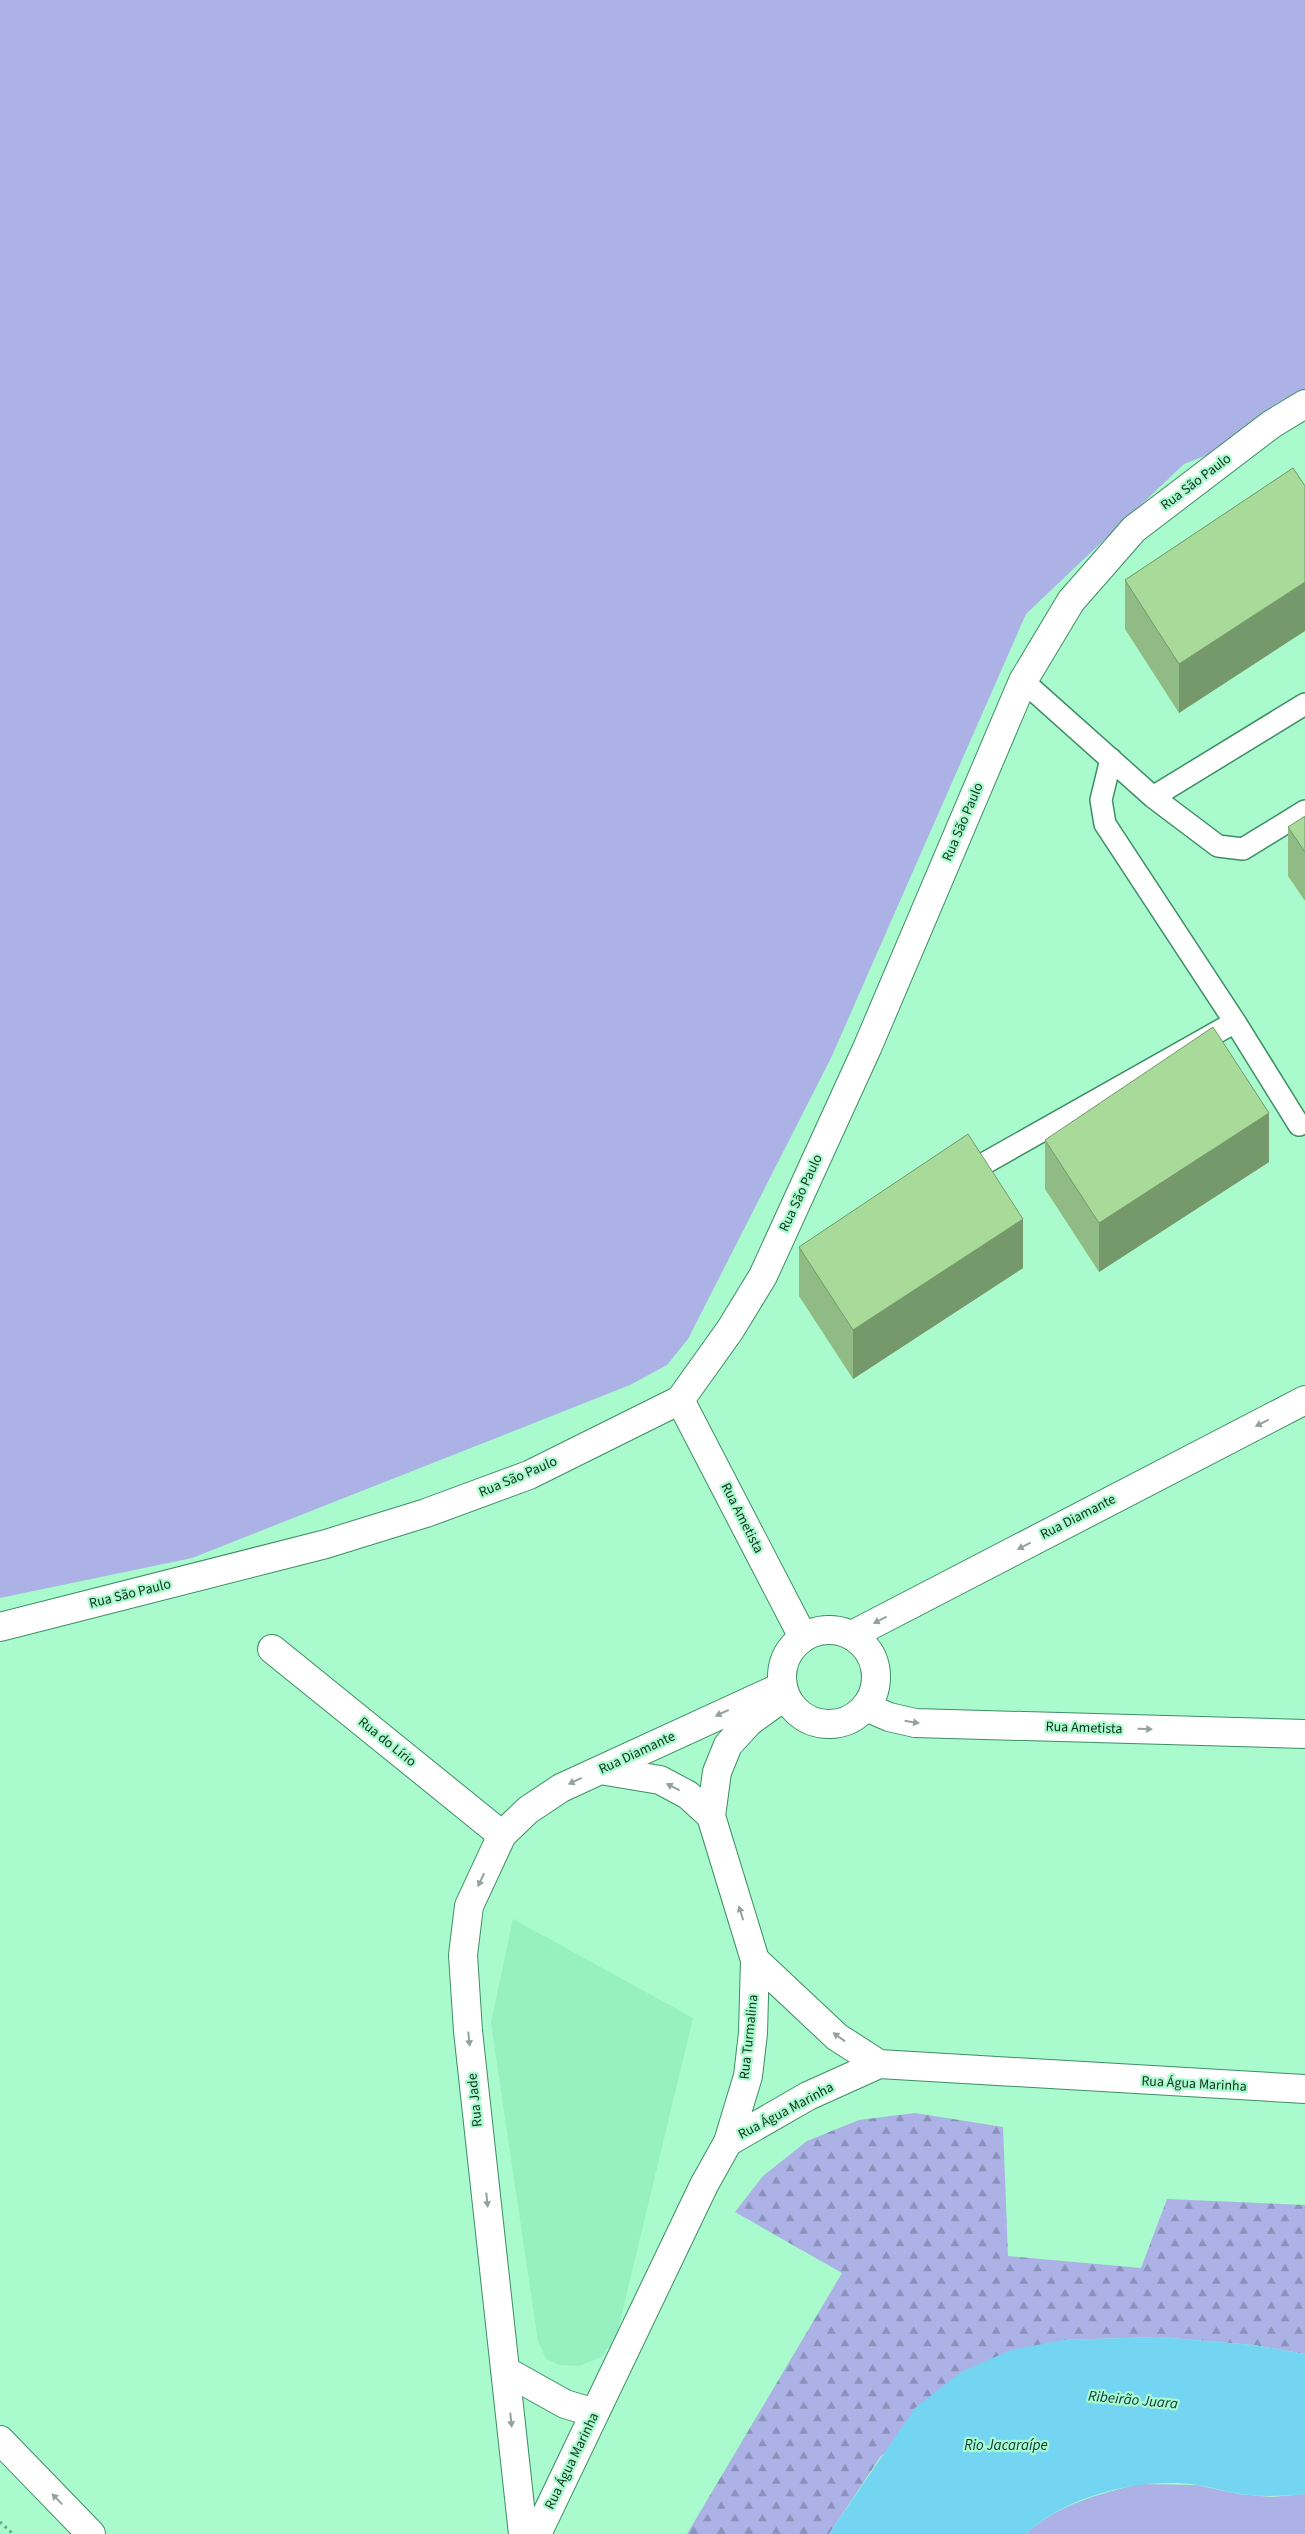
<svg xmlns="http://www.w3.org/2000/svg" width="1305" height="2534" font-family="'Source Sans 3',sans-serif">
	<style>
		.built { fill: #97f0bf }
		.green { fill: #acb2e6 }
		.forest { fill: url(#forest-firs) }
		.water { fill: #73d5f2 }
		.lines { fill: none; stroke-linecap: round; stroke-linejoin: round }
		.service-casing { stroke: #3d8e65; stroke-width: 24 }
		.minor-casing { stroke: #3d8e65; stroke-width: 30 }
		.tertiary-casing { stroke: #3d8e65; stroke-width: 30 }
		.secondary-casing { stroke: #3d8e65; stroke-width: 30 }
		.path { stroke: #67a482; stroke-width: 3; stroke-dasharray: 2.5 4; stroke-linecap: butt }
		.service { stroke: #fff; stroke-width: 21 }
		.minor { stroke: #fff; stroke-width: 28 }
		.tertiary { stroke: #fff; stroke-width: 28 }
		.secondary { stroke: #fff; stroke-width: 28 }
		.wall { fill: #90bb84 }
		.shaded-wall { fill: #76996b }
		.building { fill: #a8da99; stroke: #76996b }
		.oneway { fill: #93a29b }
		.labels { text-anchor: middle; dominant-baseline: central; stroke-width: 4.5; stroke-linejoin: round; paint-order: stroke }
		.street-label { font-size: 14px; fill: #0f3120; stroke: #a9facc }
		.water-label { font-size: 15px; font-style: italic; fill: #073743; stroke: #a9facc }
	</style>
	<defs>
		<pattern id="forest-firs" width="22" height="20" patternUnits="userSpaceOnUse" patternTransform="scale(1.25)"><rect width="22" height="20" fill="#acb2e6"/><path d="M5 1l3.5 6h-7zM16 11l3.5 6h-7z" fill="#8a91ba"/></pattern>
	</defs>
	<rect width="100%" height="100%" fill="#a9facc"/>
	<path class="built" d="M513 1919 693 2018 616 2338 601 2357 579 2366 560 2365 546 2359 538 2341 491 2023Z"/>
	<path class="green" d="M0 0H1305V417L1184 464 1026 614 831 1058 688 1339 667 1365 630 1385 192 1558 0 1598Z
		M1139 2484 1197 2485 1238 2494 1272 2497 1305 2494V2534H1026C1057 2505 1099 2494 1139 2484Z"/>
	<path class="forest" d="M915 2113 1003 2127 1008 2256 1141 2268 1167 2199 1305 2205V2354L1254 2345 1159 2337 1063 2340 881 2456 829 2534H687L842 2273 735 2212 763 2176 807 2141 859 2120Z"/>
	<path class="water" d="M1159 2337 1254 2345 1305 2354V2494C1283 2496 1262 2497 1240 2494 1226 2492 1212 2487 1198 2485 1142 2477 1069 2494 1026 2534H829L915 2408 961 2372 1011 2350 1063 2340Z"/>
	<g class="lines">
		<defs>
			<path id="service" d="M1023 681 1153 797 1305 704
				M1153 797 1218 846 1243 849 1305 811
				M1235 1022 1299 1125
				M962 1176 1235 1022 1105 824 1101 800 1111 759"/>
			<path id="minor" d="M680 1400 803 1637
				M782 1677a47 47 0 1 1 94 0a47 47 0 1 1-94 0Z
				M852 1635 1305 1400
				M272 1649 502 1835
				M866 1707 889 1717 915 1723 1305 1734
				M600 1770 660 1780 688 1795 711 1816
				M755 1960 837 2037 879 2064
				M728 2142 748 2076 753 2033 755 1960 711 1816 717 1772 728 1745 749 1722 778 1701
				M506 2371 565 2404 595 2413
				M523 2534 468 2031 463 1955 469 1906 502 1835 528 1810 561 1788 783 1686
				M537 2534 704 2185 728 2142 808 2096 879 2064 1305 2089"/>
			<path id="tertiary" d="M0 1627 326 1544 426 1513 529 1475 680 1400 730 1330 763 1276 868 1046 1023 681 1071 601 1134 529 1272 424 1305 404"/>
			<path id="secondary" d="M0 2440 91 2534"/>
		</defs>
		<use href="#service" class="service-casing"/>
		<use href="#minor" class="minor-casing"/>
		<use href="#tertiary" class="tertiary-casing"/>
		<use href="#secondary" class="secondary-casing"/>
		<path class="path" d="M0 2522 13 2534"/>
		<use href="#service" class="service"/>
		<use href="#minor" class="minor"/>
		<use href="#tertiary" class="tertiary"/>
		<use href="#secondary" class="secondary"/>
	</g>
	<path class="wall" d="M1293 468 1179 713 1125 629V580Z
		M1305 816V901L1288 876V827Z
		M1045 1140 1269 1162 1099 1272 1045 1189Z
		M799 1247 1023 1268 853 1379 799 1296Z"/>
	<path class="shaded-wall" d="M1305 582V631L1179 713V664Z
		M1269 1113V1162L1099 1272V1223Z
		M1023 1219V1268L853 1379V1330Z"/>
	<path class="building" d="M1293 468 1305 486V582L1179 664 1125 580Z
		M1305 816V852L1288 827Z
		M1213 1027 1269 1113 1099 1223 1045 1140Z
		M968 1134 1023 1219 853 1330 799 1247Z"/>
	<defs><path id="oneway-solid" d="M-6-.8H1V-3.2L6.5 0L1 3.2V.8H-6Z" transform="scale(1.25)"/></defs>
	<g class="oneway">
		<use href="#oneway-solid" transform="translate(1262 1423) rotate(153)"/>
		<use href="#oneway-solid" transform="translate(1024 1546) rotate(153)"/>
		<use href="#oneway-solid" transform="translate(880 1620) rotate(153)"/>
		<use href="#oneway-solid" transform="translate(722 1713) rotate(155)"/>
		<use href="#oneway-solid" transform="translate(912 1722) rotate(9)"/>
		<use href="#oneway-solid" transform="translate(1145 1729) rotate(2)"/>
		<use href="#oneway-solid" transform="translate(575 1781) rotate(155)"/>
		<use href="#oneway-solid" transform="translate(673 1787) rotate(-153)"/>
		<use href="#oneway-solid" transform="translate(481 1880) rotate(115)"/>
		<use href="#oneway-solid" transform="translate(741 1913) rotate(-107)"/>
		<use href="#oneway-solid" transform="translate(839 2037) rotate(-144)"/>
		<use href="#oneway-solid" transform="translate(469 2039) rotate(84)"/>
		<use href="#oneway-solid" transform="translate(487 2200) rotate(84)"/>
		<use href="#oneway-solid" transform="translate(511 2420) rotate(84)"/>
		<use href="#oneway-solid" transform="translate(57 2499) rotate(-134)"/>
	</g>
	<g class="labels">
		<g class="street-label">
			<text transform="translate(1196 482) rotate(-37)">Rua São Paulo</text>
			<text transform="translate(963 822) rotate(-67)">Rua São Paulo</text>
			<text transform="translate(801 1193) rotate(-65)">Rua São Paulo</text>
			<text transform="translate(518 1477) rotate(-23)">Rua São Paulo</text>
			<text transform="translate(1078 1517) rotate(-27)">Rua Diamante</text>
			<text transform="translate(742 1518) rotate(63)">Rua Ametista</text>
			<text transform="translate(130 1594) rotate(-14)">Rua São Paulo</text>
			<text transform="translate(1084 1728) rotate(2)">Rua Ametista</text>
			<text transform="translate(387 1742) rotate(39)">Rua do Lírio</text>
			<text transform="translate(637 1753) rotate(-25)">Rua Diamante</text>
			<text transform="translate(749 2037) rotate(-84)">Rua Turmalina</text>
			<text transform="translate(1194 2084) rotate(3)">Rua Água Marinha</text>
			<text transform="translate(475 2100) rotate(-96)">Rua Jade</text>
			<text transform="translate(786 2111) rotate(-28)">Rua Água Marinha</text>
			<text transform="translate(572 2461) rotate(-64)">Rua Água Marinha</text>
		</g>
		<g class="water-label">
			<text transform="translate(1133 2400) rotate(5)">Ribeirão Juara</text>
			<text x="1006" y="2445">Rio Jacaraípe</text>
		</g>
	</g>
</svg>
